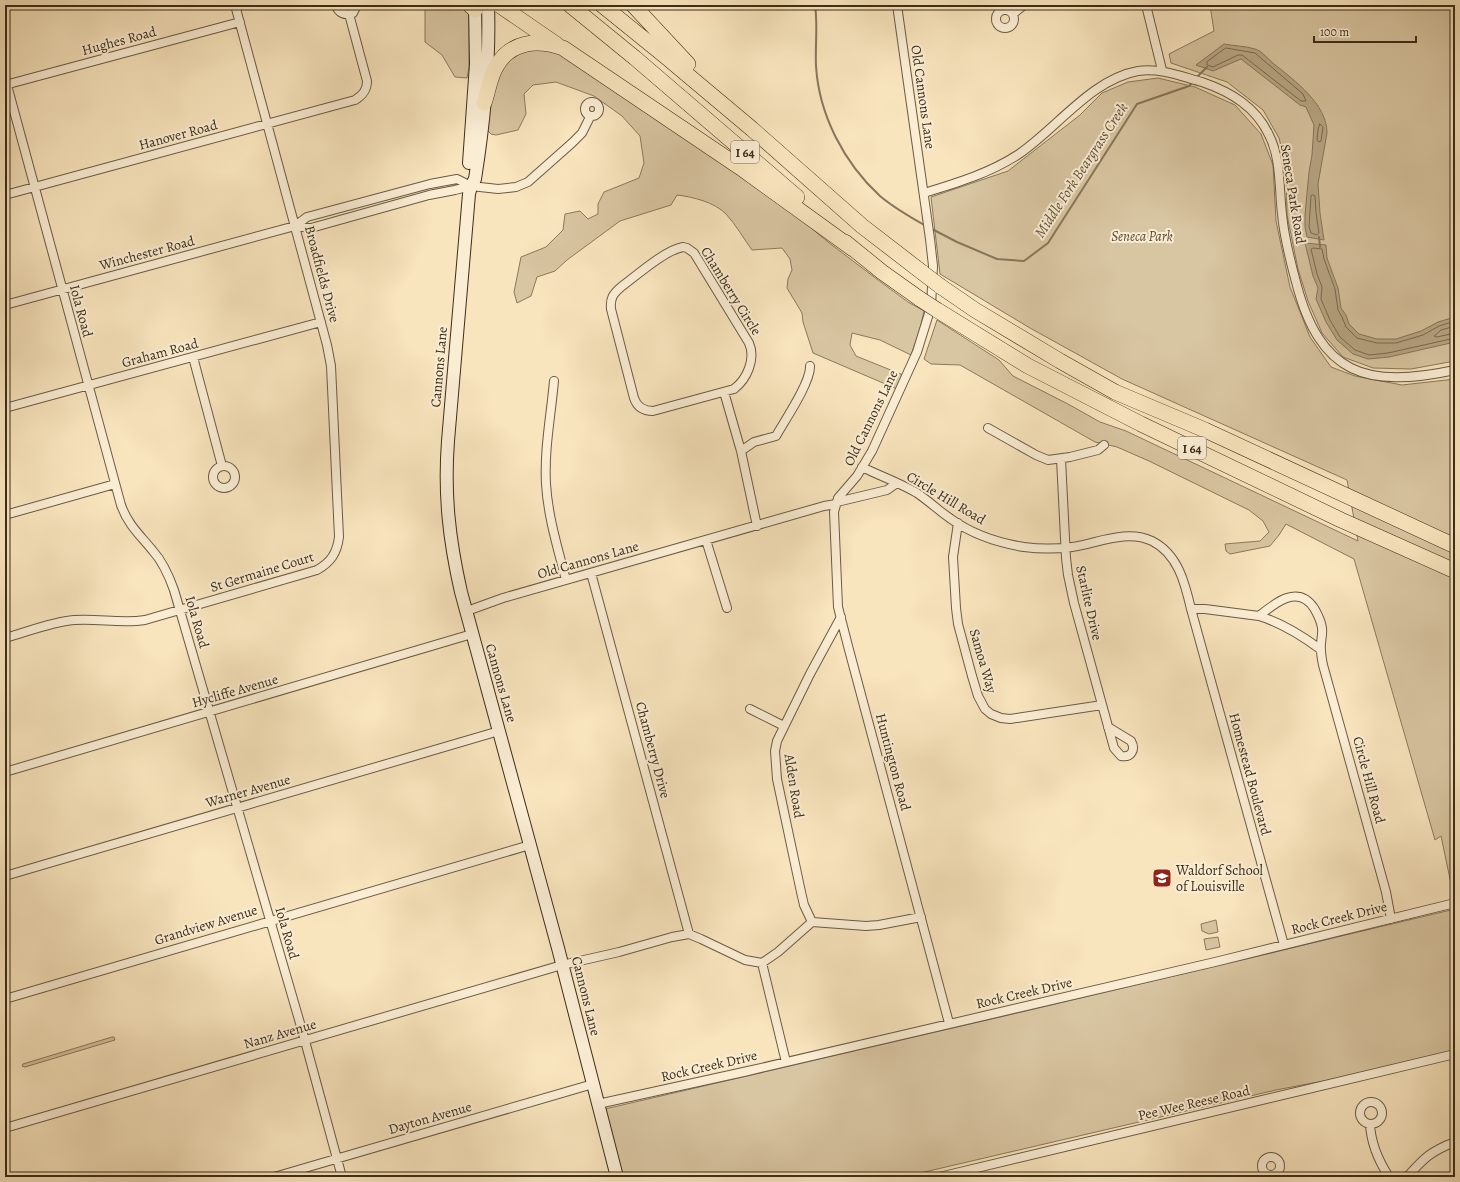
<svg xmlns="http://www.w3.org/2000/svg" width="1460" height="1182" font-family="Alegreya,serif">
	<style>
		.green { fill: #d8c5a1; stroke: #8a795d }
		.water { fill: #b8a685; stroke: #86765a }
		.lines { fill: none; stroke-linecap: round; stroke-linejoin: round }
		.shore { stroke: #7a6a4f; stroke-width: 1 }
		.stream { stroke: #86765a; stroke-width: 2 }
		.street-casing { stroke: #6b5b42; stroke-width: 10 }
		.secondary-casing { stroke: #3c2d19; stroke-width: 14 }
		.highway-casing { stroke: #3c2d19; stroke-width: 16 }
		.street { stroke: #faedd4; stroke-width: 8 }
		.secondary { stroke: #faedd4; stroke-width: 12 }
		.highway { stroke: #f8e4bd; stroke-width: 15 }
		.highway-bridge-casing { stroke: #3c2d19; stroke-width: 16; stroke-linecap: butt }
		.highway-bridge { stroke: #f8e4bd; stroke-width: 15 }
		.labels { text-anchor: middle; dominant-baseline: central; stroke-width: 4; stroke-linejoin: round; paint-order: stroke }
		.shield { fill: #faedd4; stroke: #756751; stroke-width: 1 }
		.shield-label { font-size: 13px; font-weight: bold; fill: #3c2d19 }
		.street-label { font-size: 14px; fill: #3c2d19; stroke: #faedd4 }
		.park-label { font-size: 14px; font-style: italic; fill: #5b4b34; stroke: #faedd4 }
		.poi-label { font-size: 14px; fill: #3c2d19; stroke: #faedd4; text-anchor: start }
		.water-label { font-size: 15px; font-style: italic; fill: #615139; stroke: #faedd4 }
	</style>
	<rect width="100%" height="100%" fill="#f8e4bd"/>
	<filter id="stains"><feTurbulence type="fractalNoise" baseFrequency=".005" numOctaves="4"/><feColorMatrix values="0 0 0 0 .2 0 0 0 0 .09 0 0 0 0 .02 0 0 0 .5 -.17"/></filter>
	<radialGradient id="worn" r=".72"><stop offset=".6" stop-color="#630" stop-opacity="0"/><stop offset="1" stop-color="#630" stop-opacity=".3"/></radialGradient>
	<path class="green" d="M425 5H463L469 12V67L467 78 455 77 442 55 425 42Z
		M1210 5H1455V361L1411 369 1373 368 1343 357 1322 333 1308 301 1298 269 1287 215 1286 166 1279 138 1263 110 1227 82 1171 63 1169 54 1214 31Z
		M535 50 551 51 564 55 767 191 828 242 878 280 908 302 924 311 920 329 911 355 880 340 852 333 850 345 856 356 903 375 897 389 813 353 803 322 802 313 787 288 788 279 792 270 790 259 782 248 752 250C744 239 736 225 726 214 714 202 693 197 677 195L671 205 620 221 567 260 555 271 537 277 531 296 517 303 514 292 521 257 546 247 563 230 565 214 580 211 588 219 598 214V204L604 192 639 178 644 163 640 136 622 116 594 96 556 82 533 85 524 94 526 114 518 130 496 135 491 134 486 129C491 106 494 64 520 53 524 51 530 51 535 50Z
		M1158 78 1195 87 1235 105 1261 134 1273 165 1276 221 1290 287 1310 337 1331 367 1355 376 1402 385 1455 379V903L1441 836 1435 840 1354 559 1286 524 1279 535 1270 546 1230 554 1226 551 1225 544 1260 541 1269 532 1263 521 1249 510 1149 461 1117 447 1095 442 960 365 931 364 924 359 937 320 999 360 1013 376 1068 404 1100 422 1126 431 1358 541 1347 480 1122 379 1030 328 940 274 931 197 1008 171 1080 115 1102 93 1128 82Z
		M1455 909V1056L1276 1090 903 1177H623L605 1109 1030 1010Z
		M1216 920 1218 932 1209 934 1202 931 1201 924Z
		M1218 937 1220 947 1206 950 1204 939Z
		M112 1037H114L115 1040 25 1067 22 1066 23 1064Z"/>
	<path class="water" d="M1224 44C1234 46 1246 46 1255 49 1262 51 1269 60 1274 64 1295 81 1327 104 1327 133L1318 184 1320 213 1324 240 1307 237 1305 227V215L1309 172 1312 155 1314 125 1306 107 1300 105 1241 59 1213 71 1196 65Z
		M1305 243 1326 245 1327 258 1338 288 1341 308 1346 315 1349 324 1359 334 1377 339H1396L1421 331 1438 322 1455 317V342L1389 357 1368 359 1353 354 1337 340 1326 322 1316 299 1318 288 1313 276Z"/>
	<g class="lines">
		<path class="shore" d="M1226 48 1255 53 1303 94 1306 101H1301L1242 55H1238L1213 67 1207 65V62Z
			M1320 124 1323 127 1321 141 1319 142 1317 140 1318 130Z
			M1313 195 1315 196 1316 213 1319 233 1317 235 1311 233 1309 227 1311 196Z
			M1455 321 1439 326 1423 335 1396 343H1377L1357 338 1346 327 1342 317 1338 310 1335 289 1324 259 1322 249 1313 248 1311 249 1317 274 1322 287 1321 299 1330 320 1340 337 1355 350 1369 355 1388 353 1455 338
			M1455 326 1441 330 1434 336 1437 337 1455 333"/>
		<path class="stream" d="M815 5C818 25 815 46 816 66 819 115 844 163 880 196 894 208 910 217 926 226
			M1196 78 1207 67
			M932 229 957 242 997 259 1024 261 1048 243 1137 104 1189 86 1193 82
			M1319 237 1320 247"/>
		<defs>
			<path id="street" d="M336 5C338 13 345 16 353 13L357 5
				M897 5 930 239 933 266 931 307 917 352 872 451 857 476 838 498 834 512 838 607 848 646 949 1023
				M1146 5 1162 70
				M996 19a9 9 0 1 1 18 0a9 9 0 1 1-18 0Z
				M1013 14 1024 5
				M5 85 240 22
				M7 85 121 505C128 525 140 535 153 551 163 562 169 576 174 590L302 1030 342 1177
				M585 109a7 7 0 1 1 14 0a7 7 0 1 1-14 0Z
				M924 193C957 183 990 173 1019 154 1057 128 1092 79 1138 71 1161 68 1180 76 1202 82 1231 92 1256 107 1269 135 1281 158 1279 189 1282 214 1284 237 1290 260 1296 282 1320 375 1366 389 1455 370
				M5 195 355 100C363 95 367 90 367 81L349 14
				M295 226 307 217 430 184 457 179 471 186 498 189 516 187 528 182 572 143 582 133 590 117
				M683 247 687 248 694 253 749 343C756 359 747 379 734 389L653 411C644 411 637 407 634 398L611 309C610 298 613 294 621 287 636 276 665 250 683 247Z
				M5 305 295 226 311 228 429 195 455 190 471 186
				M193 357 222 466
				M554 381C551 415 544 450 546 484 548 517 558 549 566 580
				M724 392 741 451 757 526
				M5 408 321 322
				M988 428 1036 455 1048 460 1070 457 1098 450 1104 445
				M741 451 754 442 776 436C785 420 811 382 810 366
				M1061 459 1066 558 1068 575 1074 603 1114 748 1121 756C1131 758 1136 750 1131 741L1108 727
				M213 477a11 11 0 1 1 22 0a11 11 0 1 1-22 0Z
				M862 467C880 476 900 483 917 493 929 501 939 511 951 519 972 534 999 543 1024 547 1039 549 1057 549 1072 547 1098 543 1127 529 1152 541 1178 554 1185 583 1191 609L1284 945
				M837 502 887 490 897 483
				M5 515 115 484
				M958 523 953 557 956 608 958 624 972 676 978 696 985 709 991 714 1001 718 1010 719 1102 705
				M706 540 727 608
				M591 573 689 934
				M1191 609H1205L1259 616C1275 603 1298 584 1314 608 1318 615 1321 620 1322 628 1323 636 1320 642 1321 650 1321 655 1322 660 1323 665L1386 892 1391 919
				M467 611 503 598 824 506 836 504
				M1259 616C1282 623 1301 635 1320 649
				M5 638C27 632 51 622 74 620 98 618 121 624 145 620L317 570C331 562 337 553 339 537L331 366 327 345 235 5
				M750 709 784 726
				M5 772 472 634
				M5 876 499 731
				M812 922 804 905 801 892 777 779 775 751 777 741 810 674 841 617
				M762 963 786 1062
				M5 999 530 845
				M1360 1113a11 11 0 1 1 22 0a11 11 0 1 1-22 0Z
				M598 1104 748 1071 1215 962 1455 903
				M1370 1124C1371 1144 1378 1160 1389 1177
				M5 1128 562 965 619 952 672 937 689 934 701 939 745 960 762 963 778 952 812 922 866 926 879 925 921 917
				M1262 1166a9 9 0 1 1 18 0a9 9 0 1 1-18 0Z
				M274 1177 593 1084
				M939 1177 1455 1054
				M1407 1177C1424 1158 1431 1151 1455 1142"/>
			<path id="secondary" d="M488 5C490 63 484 122 475 179L471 186 469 194 448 441C444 494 449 539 461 592L558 948 617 1177
				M469 163 476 64 475 5"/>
			<path id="highway" d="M470 5 475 10
				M499 5 556 44
				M570 5 635 58 797 197
				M602 5 665 56 752 129 862 226 923 273
				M633 5 688 64
				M484 103C488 92 490 77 496 67 510 41 537 39 563 48L741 168 853 249
				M845 242 882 272 920 299
				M940 286 975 310 1060 361 1115 392 1205 430 1455 546
				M937 310 1028 366 1141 424 1341 520 1455 571"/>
		</defs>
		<use href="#street" class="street-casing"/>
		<use href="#secondary" class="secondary-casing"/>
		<use href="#highway" class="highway-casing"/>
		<use href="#street" class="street"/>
		<use href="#secondary" class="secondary"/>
		<use href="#highway" class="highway"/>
		<defs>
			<path id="highway-bridge" d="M923 273 940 286
				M920 299 937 310"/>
		</defs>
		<use href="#highway-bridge" class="highway-bridge-casing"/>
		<use href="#highway-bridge" class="highway-bridge"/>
	</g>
	<defs>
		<symbol id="school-square" viewBox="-11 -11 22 22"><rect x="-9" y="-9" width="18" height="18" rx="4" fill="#8f2418" stroke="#faedd4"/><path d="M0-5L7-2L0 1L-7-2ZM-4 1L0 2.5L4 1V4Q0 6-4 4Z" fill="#fff"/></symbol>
	</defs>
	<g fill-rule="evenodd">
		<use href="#school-square" x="1151" y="867" width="22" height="22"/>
	</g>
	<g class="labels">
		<g class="shield">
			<rect x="731" y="141" width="28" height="22" rx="3"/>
			<rect x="1178" y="437" width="28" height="22" rx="3"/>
		</g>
		<g class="shield-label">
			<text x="745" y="152">I 64</text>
			<text x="1192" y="448">I 64</text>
		</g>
		<g class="street-label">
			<text transform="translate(119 41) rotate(-15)">Hughes Road</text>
			<text transform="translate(923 97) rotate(82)">Old Cannons Lane</text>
			<text transform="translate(178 135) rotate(-15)">Hanover Road</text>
			<text transform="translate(1293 194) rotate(81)">Seneca Park Road</text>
			<text transform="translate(147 253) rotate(-15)">Winchester Road</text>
			<text transform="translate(322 274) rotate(75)">Broadfields Drive</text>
			<text transform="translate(731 291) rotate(58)">Chamberry Circle</text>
			<text transform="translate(81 311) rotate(75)">Iola Road</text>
			<text transform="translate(160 353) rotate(-15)">Graham Road</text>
			<text transform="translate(439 367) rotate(-85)">Cannons Lane</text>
			<text transform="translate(871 418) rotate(-64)">Old Cannons Lane</text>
			<text transform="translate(946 498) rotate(31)">Circle Hill Road</text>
			<text transform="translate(588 560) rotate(-16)">Old Cannons Lane</text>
			<text transform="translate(262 572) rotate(-17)">St Germaine Court</text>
			<text transform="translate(1089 603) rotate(77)">Starlite Drive</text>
			<text transform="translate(197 622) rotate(74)">Iola Road</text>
			<text transform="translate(983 661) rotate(74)">Samoa Way</text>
			<text transform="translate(501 683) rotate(74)">Cannons Lane</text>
			<text transform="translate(235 691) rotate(-16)">Hycliffe Avenue</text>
			<text transform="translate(653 750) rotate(75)">Chamberry Drive</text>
			<text transform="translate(893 762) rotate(75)">Huntington Road</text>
			<text transform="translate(1250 774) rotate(75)">Homestead Boulevard</text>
			<text transform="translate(1369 780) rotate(75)">Circle Hill Road</text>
			<text transform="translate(794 786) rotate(81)">Alden Road</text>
			<text transform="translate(248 791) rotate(-16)">Warner Avenue</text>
			<text transform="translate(1339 918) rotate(-14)">Rock Creek Drive</text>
			<text transform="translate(206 925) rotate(-17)">Grandview Avenue</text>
			<text transform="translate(287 933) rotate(74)">Iola Road</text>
			<text transform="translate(1024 993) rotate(-13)">Rock Creek Drive</text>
			<text transform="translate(586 996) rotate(76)">Cannons Lane</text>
			<text transform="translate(280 1034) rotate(-16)">Nanz Avenue</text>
			<text transform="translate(709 1066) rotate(-13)">Rock Creek Drive</text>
			<text transform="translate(1194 1103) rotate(-13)">Pee Wee Reese Road</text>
			<text transform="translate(430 1118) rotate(-16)">Dayton Avenue</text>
		</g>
		<g class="park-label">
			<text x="1142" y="236">Seneca Park</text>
		</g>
		<g class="poi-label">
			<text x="1176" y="870">Waldorf School<tspan x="1176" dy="16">of Louisville</tspan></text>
		</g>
		<g class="water-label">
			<text transform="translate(1081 170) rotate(-57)">Middle Fork Beargrass Creek</text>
		</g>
	</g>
	<rect width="1460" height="1182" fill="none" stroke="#f8e4bd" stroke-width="20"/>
	<rect x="6" y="6" width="1448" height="1170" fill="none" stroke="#3c2d19" stroke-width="2"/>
	<rect x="10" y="10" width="1440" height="1162" fill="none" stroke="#3c2d19"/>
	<path d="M1314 36v6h102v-6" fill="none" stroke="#3c2d19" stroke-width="2"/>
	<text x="1320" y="36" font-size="12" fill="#3c2d19" stroke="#faedd4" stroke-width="3" paint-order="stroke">100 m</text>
	<rect width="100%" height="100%" filter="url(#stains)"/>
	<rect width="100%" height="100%" fill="url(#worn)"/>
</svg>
